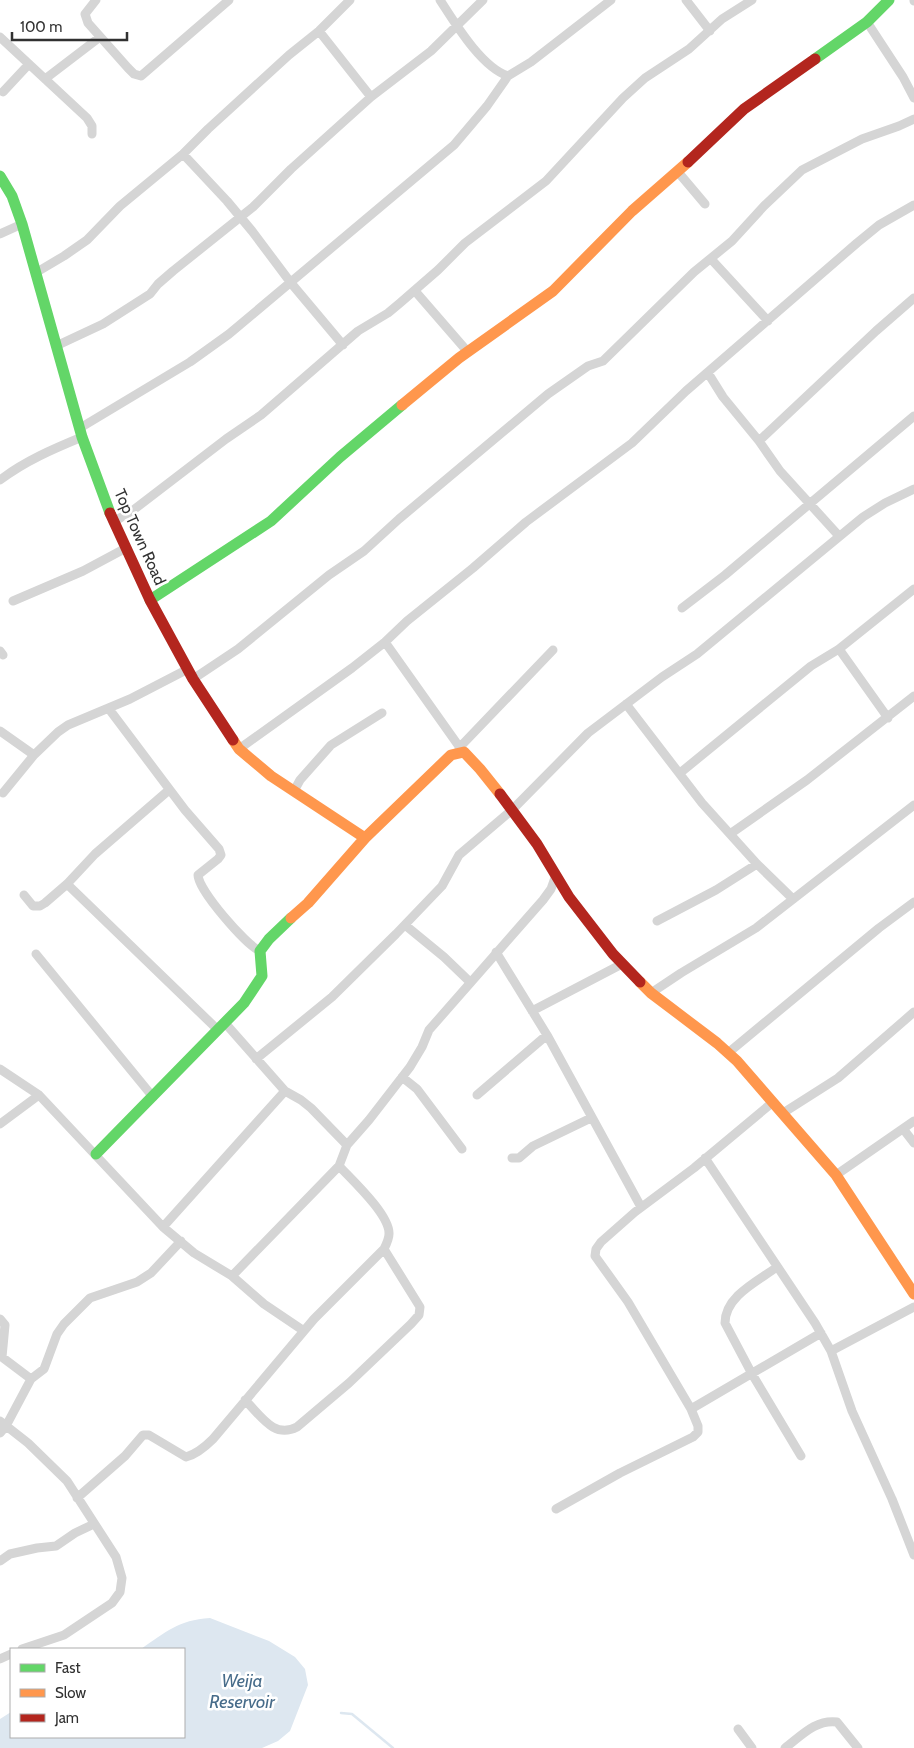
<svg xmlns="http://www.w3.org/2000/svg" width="914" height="1748" font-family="Cabin,sans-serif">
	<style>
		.water { fill: #dde7f0 }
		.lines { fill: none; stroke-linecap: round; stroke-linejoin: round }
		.stream { stroke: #dde7f0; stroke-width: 2.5 }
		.street { stroke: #d5d5d5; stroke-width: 9 }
		.fast { stroke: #63d668; stroke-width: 11 }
		.slow { stroke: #ff974d; stroke-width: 11 }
		.jam { stroke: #b3261e; stroke-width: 11 }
		.labels { text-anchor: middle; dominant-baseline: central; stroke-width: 5; stroke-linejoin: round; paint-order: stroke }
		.street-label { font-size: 16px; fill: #313131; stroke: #fff }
		.water-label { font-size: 18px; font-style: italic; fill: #476c8a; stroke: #fff }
	</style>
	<rect width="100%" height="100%" fill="#fff"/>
	<path class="water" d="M210 1618 269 1641 295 1657 305 1669 308 1685 290 1731 278 1741 262 1748H0V1719L11 1712V1737H184V1649H141C166 1632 178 1620 210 1618Z"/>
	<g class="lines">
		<path class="stream" d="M341 1713 352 1714 393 1748"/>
		<path class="street" d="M96 0 85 14 88 23 128 68 134 74 141 76 229 0
			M440 0C455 23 481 67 508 76
			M686 0 710 31
			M914 0V1
			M867 22 903 77 914 98
			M319 31 371 97
			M0 37 87 118 92 126V134
			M45 79 100 37
			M3 92 29 64
			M183 154 227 201 252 231 291 283 343 345
			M678 172 705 204
			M0 234 22 224
			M711 259 768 321
			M37 272 64 256 87 240 120 206 183 154 208 129 289 55 319 31 350 0
			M415 291 467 351
			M56 346 103 324 150 294 158 284 173 271 253 207 291 169 371 97 431 51 483 0
			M708 373 723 397 759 441 780 471 839 536
			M80 428 190 362 229 334 454 145 487 106 508 76 531 62 611 0
			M759 441 876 331 914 298
			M0 480C25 461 53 449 82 437
			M113 522 132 511 226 439 261 415 358 331 388 313 400 303 438 270 465 243 546 181 623 98 645 78 689 49 722 19 752 0
			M13 601 83 571 126 548
			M682 608 725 575 914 416
			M385 642 463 752
			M839 649 888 718
			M0 651 3 655
			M193 679 238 649 329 575 364 551 399 519 548 394 588 366 603 361 694 272 732 241 764 206 802 170 862 139 899 126 914 119
			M626 704 702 803 757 864 793 899
			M109 709 185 810 219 849 221 855 218 859 198 875C198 890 246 945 260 951
			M0 731 34 755
			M459 748 553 650
			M239 749 352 668 385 642 407 621 473 568 526 522 632 443 686 391 857 243 879 225 914 205
			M680 773 811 666 839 649 914 589
			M294 791 300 780 331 745 382 713
			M3 793 34 755 58 732 68 725 130 699 188 669
			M730 834 807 780 914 696
			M67 884 218 1030
			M24 895 33 906H40L45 903 67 884 95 854 169 790
			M657 921 716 890 757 864
			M405 925 444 957 470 982
			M496 952 547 1035 641 1207
			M36 954 153 1097
			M651 993 681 973 756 928 914 805
			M532 1011 622 964
			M225 1023 285 1091 301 1100 311 1108 347 1145
			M728 1053 879 928 914 902
			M256 1059 332 997 396 934 442 886 459 855 512 810 588 733 662 677 697 654 863 517 885 503 914 489
			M0 1069 39 1095 163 1227 194 1253 232 1276 264 1304 304 1331
			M402 1077 417 1089 462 1149
			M477 1095 547 1035
			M783 1113 838 1078 914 1012
			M0 1124 39 1095
			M904 1130 914 1143
			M512 1158H519L533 1146 591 1118
			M705 1158 815 1323 831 1351 852 1411 892 1499 914 1555
			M836 1175 914 1121
			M163 1227 285 1091
			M777 1267C758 1281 725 1296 725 1323L752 1374 801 1456
			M232 1276 339 1166 347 1145 369 1120 410 1067 422 1047 429 1030 543 900 551 889 556 875
			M0 1319 5 1325 2 1357 31 1379
			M831 1351 914 1307
			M245 1400C261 1416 274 1439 297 1427L349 1383 411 1324 419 1315 420 1307 384 1249
			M691 1409 821 1333
			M0 1421 28 1443 67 1481 116 1557 122 1578 120 1592 112 1603 64 1635 22 1649
			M0 1433 6 1426 31 1379 44 1369 57 1334 64 1324 90 1298 137 1282 151 1273 181 1241
			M77 1498 125 1456 143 1435H149L186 1457C197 1454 205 1447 213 1439L314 1319 384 1249C386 1245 389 1239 389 1234 390 1215 352 1180 339 1166
			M556 1509 620 1473 693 1437 698 1432V1426L691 1409 628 1302 595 1256 596 1249 601 1242 635 1212 694 1168 773 1102
			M0 1561 10 1554 37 1548 56 1546 75 1533 94 1524
			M0 1659 11 1654
			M738 1729 752 1748
			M785 1748C801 1736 816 1719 837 1722L858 1748"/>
		<path class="fast" d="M815 59 867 22 889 0
			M0 176 12 196 22 224 82 437 110 513
			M150 600 271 521 340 457 402 405
			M96 1154 244 1003 262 976 260 951 269 939 291 918"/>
		<path class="slow" d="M402 405 459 358 553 291 632 211 688 162
			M233 740 239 749 271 776 365 838
			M291 918 308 903 365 838 451 755 464 752 480 769 500 794
			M640 982 651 993 717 1043 737 1061 836 1175 914 1294"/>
		<path class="jam" d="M688 162 744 109 815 59
			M110 513 150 600 193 679 233 740
			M500 794 537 844 569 897 613 954 640 982"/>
	</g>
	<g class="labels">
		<g class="street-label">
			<text transform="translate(140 537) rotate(66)">Top Town Road</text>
		</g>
		<g class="water-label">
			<text x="242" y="1681">Weija<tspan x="242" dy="21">Reservoir</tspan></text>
		</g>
	</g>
	<rect x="10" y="1648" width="175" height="90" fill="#ffffff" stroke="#adadad"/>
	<rect x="20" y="1664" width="25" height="8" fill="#63d668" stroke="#adadad"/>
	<text x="55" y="1673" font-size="15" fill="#313131">Fast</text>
	<rect x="20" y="1689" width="25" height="8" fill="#ff974d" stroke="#adadad"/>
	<text x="55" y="1698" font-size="15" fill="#313131">Slow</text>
	<rect x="20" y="1714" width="25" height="8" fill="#b3261e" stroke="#adadad"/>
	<text x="55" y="1723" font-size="15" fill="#313131">Jam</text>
	<path d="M12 32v8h115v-8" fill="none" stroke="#313131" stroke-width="2.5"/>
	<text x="20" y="32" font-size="15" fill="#313131" stroke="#ffffff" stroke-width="4" paint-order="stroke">100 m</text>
</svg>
